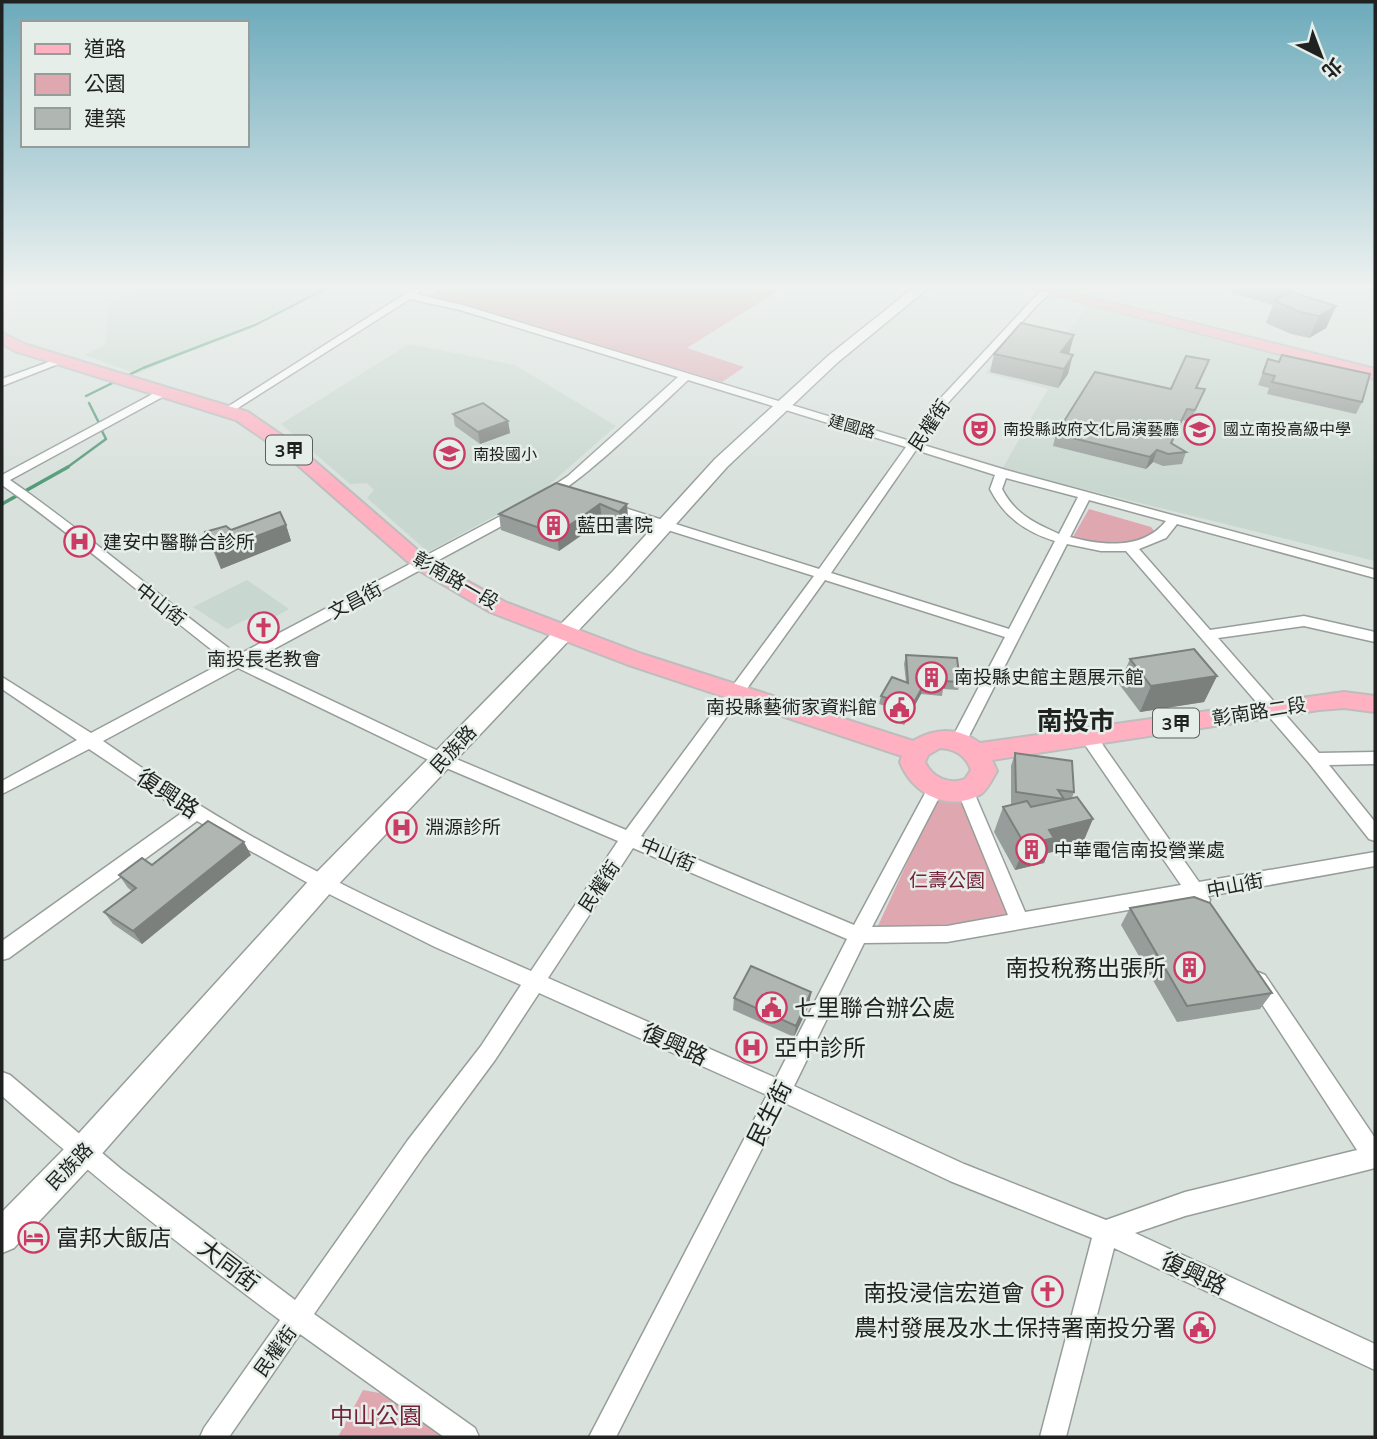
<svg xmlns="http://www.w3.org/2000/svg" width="1377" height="1439" font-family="Mulish,'Noto Sans TC',sans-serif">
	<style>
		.built { fill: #c8d7cf }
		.green { fill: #dfa8b1 }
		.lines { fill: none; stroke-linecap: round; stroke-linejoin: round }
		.stream-far1 { stroke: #539a78; stroke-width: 2.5 }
		.stream { stroke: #539a78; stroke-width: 3.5 }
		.street-casing { stroke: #979e9a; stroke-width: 3 }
		.secondary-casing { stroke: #979e9a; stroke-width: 3 }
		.primary-casing { stroke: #bcbdbc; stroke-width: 4 }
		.street { fill: #fff; fill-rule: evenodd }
		.secondary { fill: #fff; fill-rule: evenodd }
		.primary { fill: #ffb1c2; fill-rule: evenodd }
		.wall { fill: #979d9a }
		.shaded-wall { fill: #7b807d }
		.building { fill: #b0b7b3; stroke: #7b807d; stroke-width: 2 }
		.labels { text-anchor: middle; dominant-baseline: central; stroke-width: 5; stroke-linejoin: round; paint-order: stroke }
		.far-street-label { font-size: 16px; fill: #1f2220; stroke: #e6eeea }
		.far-poi-label { font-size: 16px; fill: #1f2220; stroke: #e6eeea; text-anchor: start }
		.shield { fill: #e6eeea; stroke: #5b5f5d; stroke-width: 2 }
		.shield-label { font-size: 18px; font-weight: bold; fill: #1f2220 }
		.street-label { font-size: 19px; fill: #1f2220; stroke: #e6eeea }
		.poi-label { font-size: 19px; fill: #1f2220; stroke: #e6eeea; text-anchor: start }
		.park-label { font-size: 19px; fill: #762239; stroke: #e6eeea }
		.near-street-label { font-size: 23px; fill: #1f2220; stroke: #e6eeea }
		.near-poi-label { font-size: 23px; fill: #1f2220; stroke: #e6eeea; text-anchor: end }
		.near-park-label { font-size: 23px; fill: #762239; stroke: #e6eeea }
		.district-label { font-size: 26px; font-weight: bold; fill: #1f2220; stroke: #e6eeea }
	</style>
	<rect width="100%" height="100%" fill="#d9e1dd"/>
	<path class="built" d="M155 285H337L137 374 85 355 106 344 109 303Z
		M1088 306 1375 379V561L1002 469 1048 389 985 373 1015 339 1055 347Z
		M409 344 515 365 616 426 543 490 428 552 367 498 374 490 367 483 350 484 281 424Z
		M247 580 289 609 269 620 257 614 227 629 193 607Z"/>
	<path class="green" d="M444 285H787L687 348 744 367 722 382 430 296Z
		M1089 509 1151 527 1155 532C1137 555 1096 543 1073 537Z
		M937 798H959L1012 913 957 924 876 930Z
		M363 1390 385 1394 444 1437H338Z"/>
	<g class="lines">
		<path class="stream-far1" d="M86 396 143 368 255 325 333 285
			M89 403 99 423
			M65 469 106 439 102 431"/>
		<path class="stream" d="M2 504 68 467"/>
		<defs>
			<path id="street" d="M419 285H430L416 294 466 306 910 441 938 401 1034 298 1050 285H1060L1040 302 946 405 920 444 1006 470 1375 570V578L1177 524 1166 538 1139 549 1210 630 1304 616 1375 632V642L1304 626 1218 638 1319 753 1375 752V764L1329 765 1375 822V841L1369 839 1309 763 1126 551H1101L1067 544 964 746H952L950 742 1005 637 825 580 641 836 854 925 930 784H942L944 788 872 927 947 926 1008 915 957 790 959 786H971L973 790 1025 912 1181 885 1081 739 1079 735 1087 729 1093 731 1199 882 1375 852V866L1208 896 1210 900 1208 905C1199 908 1195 906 1190 899L947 942 864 943 794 1086 964 1164 1106 1220 1185 1192 1357 1150 1251 987 1248 981 1251 975 1258 972 1265 975 1375 1138V1168L1185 1216 1135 1233 1375 1344V1370L1114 1248 1066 1437H1040L1092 1238 950 1181 785 1103 616 1437H589L767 1095 539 993 495 1060 424 1156 314 1314 475 1428 479 1437H444L300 1334 229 1437H200L204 1428 280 1320C184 1249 91 1175 2 1096V1072L10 1075 121 1169 295 1300 408 1140 481 1046 521 985 435 947 317 888 197 821 9 958 2 960V941L183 812 89 749 2 794V781L77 740 2 689V677L91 733 226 661C151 603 80 540 2 485V475L160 390H168V394L10 480C89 535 161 598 238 655L514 509H522V515L250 662 449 756 626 830 814 576 604 510V504H612L819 569 906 447 688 380C667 399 563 502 543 499V493L568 476 678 377 460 310 410 299 230 413 221 411ZM916 450 995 475 990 489C1004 517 1026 532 1055 541L1009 629 831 573ZM1006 478 1078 497 1059 534C1034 523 1015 514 1002 489ZM1089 500 1166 521C1143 550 1103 546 1070 537ZM238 668 437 764 618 841 531 971C419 922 305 871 201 806 167 786 135 763 103 741ZM633 848 847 939 776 1078 548 978Z
				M57 359 66 361 2 386V379Z"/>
			<path id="secondary" d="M917 285H932L838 362 727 467 627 579 332 891 92 1165 14 1248 2 1253V1212L70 1143 314 875 613 571 715 459 828 356Z"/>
			<path id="primary" d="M1017 285H1041L1375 369V379Z
				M2 333 27 345 248 412 296 445 429 560 505 602 642 654 913 741C935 728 958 727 980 743L1344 692 1375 696V712L1344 708 1319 710 992 760 997 771C993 778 988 789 981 794 949 813 912 794 900 762L902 756 626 664 490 612 415 568 284 453 236 420 15 351 2 344ZM940 748C955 749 966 755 971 770L965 779C950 785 932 778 925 762L928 755Z"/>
		</defs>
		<use href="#street" class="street-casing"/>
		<use href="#secondary" class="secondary-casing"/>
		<use href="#primary" class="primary-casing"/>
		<use href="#street" class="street"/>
		<use href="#secondary" class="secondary"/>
		<use href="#primary" class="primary"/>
	</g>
	<path class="wall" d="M1227 285H1297L1294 292 1336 306 1326 328 1309 338 1291 334 1266 323 1273 305 1232 293 1226 286Z
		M1074 335 1069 354 1068 374 1058 388 990 372 994 354Z
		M1268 359 1362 402 1356 414 1267 394 1269 388 1258 385Z
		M1204 372 1197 388 1205 389 1200 401 1190 422 1182 420 1172 444 1186 452 1182 464 1163 466 1153 462 1146 469 1053 446 1056 434 1171 389Z
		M453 414 508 421 510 433 480 444 455 426Z
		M556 483 627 504 628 521 620 528 602 521 559 551 501 530 499 514Z
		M286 525 291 541 221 569 205 532Z
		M906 655 960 682 958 690 943 689 942 696 921 694 904 725 888 719 891 708 879 704 881 696 906 682 904 664Z
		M1130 659 1217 676 1204 702 1140 712 1119 684Z
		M1015 753 1074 792 1072 798 1082 845 1048 853 1044 863 1015 870 994 832 1003 807 1011 805V766Z
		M251 855 142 944 113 924 104 912 132 891 128 888 119 875 152 865Z
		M1130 908 1272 993 1260 1009 1177 1022 1121 925Z
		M811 992 809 1005 794 1037 733 1010 734 998Z"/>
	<path class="shaded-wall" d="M1284 285H1297L1292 295 1277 302Z
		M1336 306 1326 328 1309 338 1319 316Z
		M1074 335 1069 354 1061 352Z
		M1073 355 1068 374 1058 388 1064 369Z
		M508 421 510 433 480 444 478 432Z
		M1157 450 1153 462 1146 469 1150 457Z
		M600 504 602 521 559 551 557 534Z
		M627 504 628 521 620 528 619 512Z
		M286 525 291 541 221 569 215 552Z
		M1217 676 1204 702 1140 712 1151 686Z
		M923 686 921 694 904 725 906 717Z
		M1093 819 1082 845 1048 853 1044 863 1015 870 1025 845 1049 830Z
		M244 842 251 855 142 944 133 931Z
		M811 992 809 1005 794 1037 796 1026Z"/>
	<path class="building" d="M1291 292 1336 306 1319 316 1300 312 1275 301Z
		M1021 323 1074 335 1061 352 1073 355 1064 369 994 354Z
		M1282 355 1370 374 1362 402 1272 382 1275 376 1263 373 1268 359 1279 362Z
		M1186 356 1209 360 1196 388 1205 389 1195 410 1187 409 1171 443 1186 452 1168 454 1157 450 1150 457 1056 434 1095 372 1171 389Z
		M483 403 508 421 478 432 453 414Z
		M556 483 627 504 619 512 600 504 557 534 499 514Z
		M280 512 286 525 215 552 205 532 226 526 231 530Z
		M1194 649 1217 676 1151 686 1130 659Z
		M906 655 957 658 960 682 943 681 944 687 923 686 906 717 890 711 895 701 881 696 892 677 908 683Z
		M1015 753 1072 761 1074 792 1058 790 1064 799 1016 792Z
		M1077 797 1093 819 1049 830 1054 838 1025 845 1003 807 1027 801 1031 807Z
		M208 821 244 842 133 931 104 912 136 888 119 875 142 858 152 865Z
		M1194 897 1210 903 1272 993 1187 1006 1130 908Z
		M751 966 811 992 796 1026 734 998Z"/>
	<linearGradient id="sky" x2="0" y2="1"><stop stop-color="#6caabb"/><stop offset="0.59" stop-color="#eef2f0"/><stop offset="1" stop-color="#eef2f0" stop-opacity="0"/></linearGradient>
	<rect width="1377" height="486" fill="url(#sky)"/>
	<defs>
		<symbol id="theatre-ring" viewBox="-11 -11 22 22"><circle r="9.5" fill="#e6eeea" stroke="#cb3c65" stroke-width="1.5"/><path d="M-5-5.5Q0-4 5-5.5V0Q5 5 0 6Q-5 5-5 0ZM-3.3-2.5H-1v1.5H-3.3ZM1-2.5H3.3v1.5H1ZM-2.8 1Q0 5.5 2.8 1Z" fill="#cb3c65"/></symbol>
		<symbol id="school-ring" viewBox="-11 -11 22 22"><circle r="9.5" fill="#e6eeea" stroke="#cb3c65" stroke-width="1.5"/><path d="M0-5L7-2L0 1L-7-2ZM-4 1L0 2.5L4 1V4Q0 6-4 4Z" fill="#cb3c65"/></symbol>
		<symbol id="building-ring" viewBox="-11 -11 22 22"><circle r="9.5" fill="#e6eeea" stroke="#cb3c65" stroke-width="1.5"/><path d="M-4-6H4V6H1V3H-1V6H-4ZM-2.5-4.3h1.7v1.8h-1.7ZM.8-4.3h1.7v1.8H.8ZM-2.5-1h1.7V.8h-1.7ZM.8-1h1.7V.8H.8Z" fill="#cb3c65"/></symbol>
		<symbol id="hospital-ring" viewBox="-11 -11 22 22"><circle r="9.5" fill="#e6eeea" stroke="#cb3c65" stroke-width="1.5"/><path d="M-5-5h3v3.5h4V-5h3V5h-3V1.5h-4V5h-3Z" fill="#cb3c65"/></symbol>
		<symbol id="church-ring" viewBox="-11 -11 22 22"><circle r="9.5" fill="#e6eeea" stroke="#cb3c65" stroke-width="1.5"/><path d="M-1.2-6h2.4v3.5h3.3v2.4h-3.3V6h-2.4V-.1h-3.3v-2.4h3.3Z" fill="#cb3c65"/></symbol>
		<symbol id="civic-ring" viewBox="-11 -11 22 22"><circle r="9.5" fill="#e6eeea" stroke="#cb3c65" stroke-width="1.5"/><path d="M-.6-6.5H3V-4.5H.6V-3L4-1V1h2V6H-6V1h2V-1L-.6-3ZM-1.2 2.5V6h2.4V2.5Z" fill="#cb3c65"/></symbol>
		<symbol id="hotel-ring" viewBox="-11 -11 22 22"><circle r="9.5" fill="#e6eeea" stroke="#cb3c65" stroke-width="1.5"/><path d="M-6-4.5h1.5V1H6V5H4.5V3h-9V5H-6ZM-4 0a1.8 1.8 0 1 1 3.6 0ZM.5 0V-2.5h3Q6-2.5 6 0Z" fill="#cb3c65"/></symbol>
	</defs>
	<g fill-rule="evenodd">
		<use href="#theatre-ring" x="962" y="412" width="35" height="35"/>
		<use href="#school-ring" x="1182" y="412" width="35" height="35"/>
		<use href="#school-ring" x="432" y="436" width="35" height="35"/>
		<use href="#building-ring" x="536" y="508" width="35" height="35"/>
		<use href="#hospital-ring" x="62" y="524" width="35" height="35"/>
		<use href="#church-ring" x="246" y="610" width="35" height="35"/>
		<use href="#building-ring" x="914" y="660" width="35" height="35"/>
		<use href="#civic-ring" x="882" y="690" width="35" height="35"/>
		<use href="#hospital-ring" x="384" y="810" width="35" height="35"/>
		<use href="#building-ring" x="1014" y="832" width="35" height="35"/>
		<use href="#building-ring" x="1172" y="950" width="35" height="35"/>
		<use href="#civic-ring" x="754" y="990" width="35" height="35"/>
		<use href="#hospital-ring" x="734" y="1030" width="35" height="35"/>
		<use href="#hotel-ring" x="16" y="1220" width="35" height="35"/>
		<use href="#church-ring" x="1030" y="1274" width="35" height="35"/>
		<use href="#civic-ring" x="1182" y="1310" width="35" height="35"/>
	</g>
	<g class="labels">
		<g class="far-street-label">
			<text transform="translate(852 426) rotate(16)">建國路</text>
		</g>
		<g class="far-poi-label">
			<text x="1003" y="429">南投縣政府文化局演藝廳</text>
			<text x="1223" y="429">國立南投高級中學</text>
			<text x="473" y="454">南投國小</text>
		</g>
		<g class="shield">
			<rect x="266" y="435.5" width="46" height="29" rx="5"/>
			<rect x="1153" y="708.5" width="46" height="29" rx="5"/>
		</g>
		<g class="shield-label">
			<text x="289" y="450">3甲</text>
			<text x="1176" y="723">3甲</text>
		</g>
		<g class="street-label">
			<text transform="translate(929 425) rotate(-56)">民權街</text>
			<text transform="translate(456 580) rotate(30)">彰南路一段</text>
			<text transform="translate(355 600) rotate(-28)">文昌街</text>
			<text transform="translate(161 604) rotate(38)">中山街</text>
			<text transform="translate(1259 711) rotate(-9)">彰南路二段</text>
			<text transform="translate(453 749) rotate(-47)">民族路</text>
			<text transform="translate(668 854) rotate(23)">中山街</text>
			<text transform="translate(1235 885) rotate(-11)">中山街</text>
			<text transform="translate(599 886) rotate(-56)">民權街</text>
			<text transform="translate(69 1166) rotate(-46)">民族路</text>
			<text transform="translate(275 1351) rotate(-54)">民權街</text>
		</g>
		<g class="poi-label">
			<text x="577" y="525">藍田書院</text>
			<text x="103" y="542">建安中醫聯合診所</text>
			<text x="264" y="659" text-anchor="middle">南投長老教會</text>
			<text x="954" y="677">南投縣史館主題展示館</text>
			<text x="877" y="707" text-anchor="end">南投縣藝術家資料館</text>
			<text x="425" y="827">淵源診所</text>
			<text x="1054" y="850">中華電信南投營業處</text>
		</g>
		<g class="park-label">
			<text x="947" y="880">仁壽公園</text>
		</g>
		<g class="near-street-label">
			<text transform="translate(168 793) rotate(33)">復興路</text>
			<text transform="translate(675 1044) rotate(24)">復興路</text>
			<text transform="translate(769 1113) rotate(-63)">民生街</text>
			<text transform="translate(229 1265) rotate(37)">大同街</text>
			<text transform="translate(1194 1273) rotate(25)">復興路</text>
		</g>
		<g class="near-poi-label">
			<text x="1166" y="967">南投稅務出張所</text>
			<text x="794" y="1007" text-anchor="start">七里聯合辦公處</text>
			<text x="774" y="1047" text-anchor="start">亞中診所</text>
			<text x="56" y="1237" text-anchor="start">富邦大飯店</text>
			<text x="1024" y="1292">南投浸信宏道會</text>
			<text x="1176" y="1327">農村發展及水土保持署南投分署</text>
		</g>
		<g class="near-park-label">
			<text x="376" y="1415">中山公園</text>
		</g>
		<g class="district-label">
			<text x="1076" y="720">南投市</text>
		</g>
	</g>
	<rect width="1377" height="1439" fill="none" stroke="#1f2220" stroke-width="7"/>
	<rect x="21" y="21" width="228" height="126" fill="#e6eeea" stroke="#969c99" stroke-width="2"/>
	<rect x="35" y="44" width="35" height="10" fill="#ffb1c2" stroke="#969c99" stroke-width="2"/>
	<text x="84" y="56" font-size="21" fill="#1f2220">道路</text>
	<rect x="35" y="74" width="35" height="21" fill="#dfa8b1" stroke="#969c99" stroke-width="2"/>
	<text x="84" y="91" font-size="21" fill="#1f2220">公園</text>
	<rect x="35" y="108" width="35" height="21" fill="#b0b7b3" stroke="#969c99" stroke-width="2"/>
	<text x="84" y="126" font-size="21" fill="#1f2220">建築</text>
	<g transform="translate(1321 56) rotate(138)" stroke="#e6eeea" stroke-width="5" paint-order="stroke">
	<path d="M0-5L12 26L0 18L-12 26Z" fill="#1f2220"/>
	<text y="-10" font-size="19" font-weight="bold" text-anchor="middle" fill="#1f2220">北</text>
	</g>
</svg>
